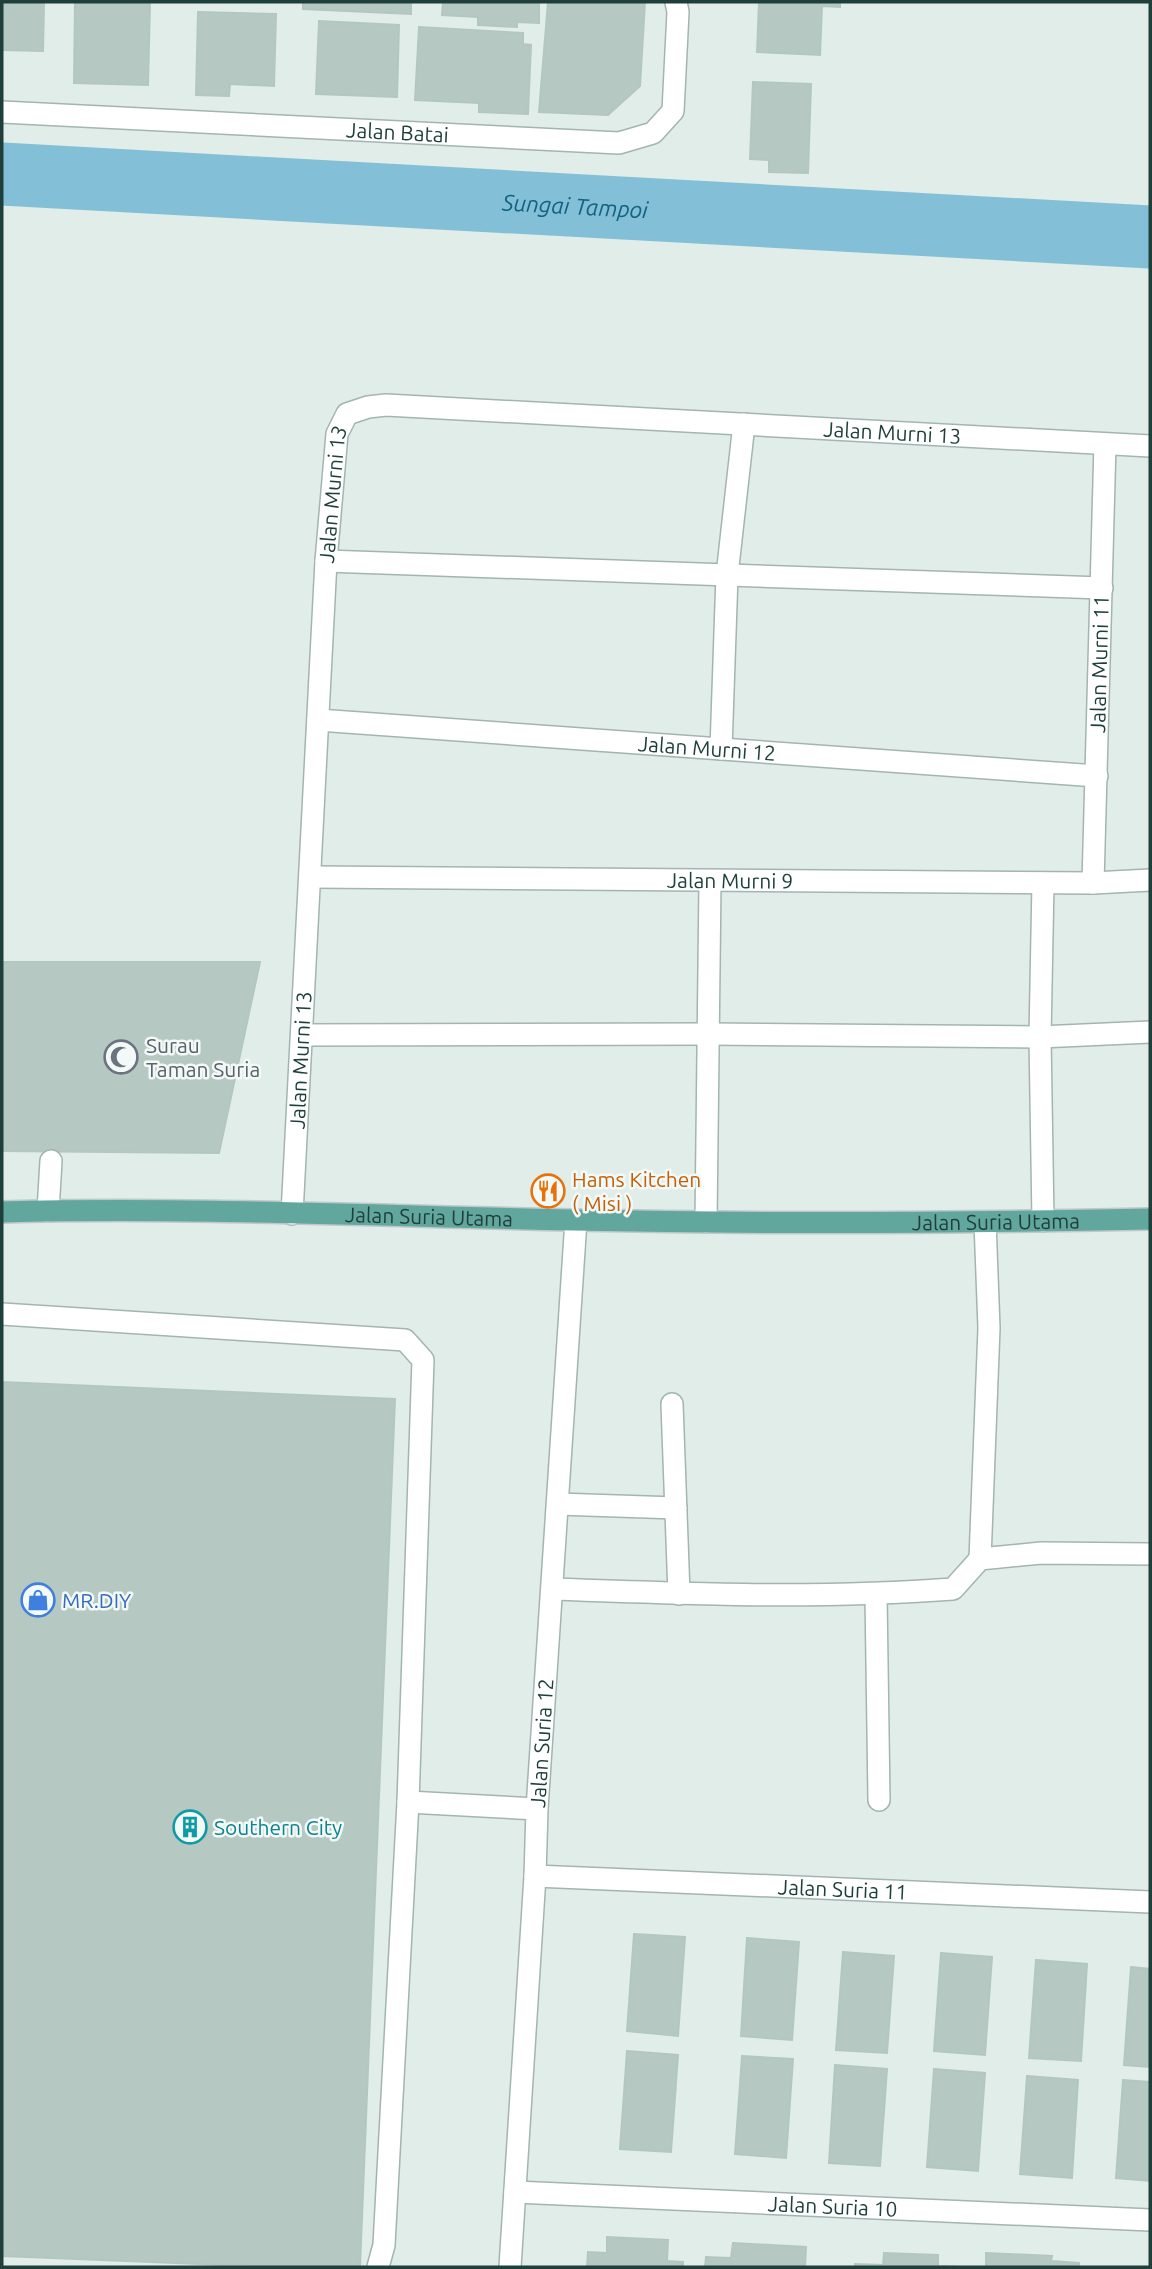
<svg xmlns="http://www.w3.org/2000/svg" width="1152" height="2269" font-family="Ubuntu,sans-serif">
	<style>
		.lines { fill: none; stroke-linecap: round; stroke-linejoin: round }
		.river { stroke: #83c0d7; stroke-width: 63 }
		.building { fill: #b6c8c2; stroke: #b3c7c1; stroke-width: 2 }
		.minor-casing { stroke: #a3b5b1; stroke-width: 24 }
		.major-casing { stroke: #c0c9c8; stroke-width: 24 }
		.minor { stroke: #fff; stroke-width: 21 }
		.major { stroke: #61a79d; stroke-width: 21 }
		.labels { text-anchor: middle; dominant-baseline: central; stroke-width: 5; stroke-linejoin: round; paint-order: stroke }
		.street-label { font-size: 21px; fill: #1f3f3b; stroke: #f2f9f6 }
		.worship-label { font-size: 21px; fill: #5b616d; stroke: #f2f9f6; text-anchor: start }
		.food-label { font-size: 21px; fill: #c56008; stroke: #f2f9f6; text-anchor: start }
		.shop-label { font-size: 21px; fill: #366cbe; stroke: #f2f9f6; text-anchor: start }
		.culture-label { font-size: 21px; fill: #0d838f; stroke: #f2f9f6; text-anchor: start }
		.water-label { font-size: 23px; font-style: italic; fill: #146281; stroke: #f2f9f6 }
	</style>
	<rect width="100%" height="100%" fill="#e1ede9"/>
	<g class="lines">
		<path class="river" id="s1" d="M2 174 1150 237"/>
	</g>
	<path class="building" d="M2 2H44L43 51 2 50Z
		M75 2H150L148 85 74 83Z
		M303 2H411V14L303 9Z
		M443 2H539V23L517 22V27L478 25V17L442 15Z
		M548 2H645L640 86 608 115 539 112Z
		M759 2H840V7L822 6 820 55 757 52Z
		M198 12 276 14 274 86 230 84 229 96 196 95Z
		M319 21 399 25 397 97 316 94Z
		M419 27 523 33V44L531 45 528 114 479 112V103L415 100Z
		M753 82 811 84 808 173 769 172V160L750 159Z
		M2 962H260L219 1153 2 1151Z
		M2 1382 395 1399 360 2267H272L2 2256Z
		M634 1934 685 1937 678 2036 627 2031Z
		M747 1938 799 1942 792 2040 741 2036Z
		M843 1952 894 1956 887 2053 836 2050Z
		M941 1953 992 1957 985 2055 934 2051Z
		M1036 1960 1087 1964 1081 2061 1029 2058Z
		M1131 1967 1150 1969V2067L1124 2065Z
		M627 2051 678 2055 671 2152 620 2149Z
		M742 2056 793 2059 786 2158 735 2154Z
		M835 2065 887 2069 880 2166 829 2163Z
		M934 2069 985 2073 978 2171 927 2167Z
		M1027 2076 1078 2080 1072 2178 1020 2174Z
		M1123 2080 1150 2082V2181L1116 2178Z
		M607 2237 668 2240 667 2261 683 2262V2267H587L588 2252 607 2253Z
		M733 2243 806 2247 805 2267H705L706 2257 731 2258Z
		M884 2253 938 2255V2266L962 2267H855V2264L883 2265Z
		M986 2253 1052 2256 1051 2261 1079 2263V2267H986Z"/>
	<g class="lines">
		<defs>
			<g id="minor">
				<path id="s2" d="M2 112 619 143 653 133 673 111 678 12 676 2"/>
				<path d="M326 561 1102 588"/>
				<path id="s3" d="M318 720 1097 776"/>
				<path d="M721 749 727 575 744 424"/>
				<path id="s4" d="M310 877 1093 883 1150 880"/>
				<path id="s5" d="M1093 883 1105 444"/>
				<path d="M302 1035 708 1034 1040 1037 1150 1032"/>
				<path d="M48 1211 51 1161"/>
				<path id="s6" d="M292 1214 326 561 337 434 347 414 368 407 386 405 1150 446"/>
				<path d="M1043 1221 1040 1037 1043 883"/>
				<path d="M706 1222 710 882"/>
				<path d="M2 1314 405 1340 423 1360 408 1802 384 2245 378 2267"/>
				<path d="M672 1404 679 1594"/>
				<path d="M558 1504 676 1508"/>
				<path d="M980 1559 989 1328 985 1222"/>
				<path d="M552 1589C686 1594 819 1599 953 1589L980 1559 1041 1553 1150 1554"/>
				<path d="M876 1595 879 1800"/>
				<path d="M408 1802 537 1809"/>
				<path id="s7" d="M535 1876 1150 1902"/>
				<path id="s8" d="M515 2192 1150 2220"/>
				<path id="s9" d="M510 2267 535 1876 537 1809 576 1220"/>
			</g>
			<g id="major">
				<path id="s10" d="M2 1212C192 1207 383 1216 573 1220 765 1224 958 1223 1150 1219"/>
			</g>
		</defs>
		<use href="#minor" class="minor-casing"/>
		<use href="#major" class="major-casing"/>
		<use href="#minor" class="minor"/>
		<use href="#major" class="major"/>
	</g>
	<defs>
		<symbol id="mosque-ring" viewBox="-11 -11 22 22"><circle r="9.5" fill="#f2f9f6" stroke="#6b7280" stroke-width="1.5"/><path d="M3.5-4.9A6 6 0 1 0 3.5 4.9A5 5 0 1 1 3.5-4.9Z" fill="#6b7280"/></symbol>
		<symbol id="restaurant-ring" viewBox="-11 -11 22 22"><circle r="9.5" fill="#f2f9f6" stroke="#e8710a" stroke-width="1.5"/><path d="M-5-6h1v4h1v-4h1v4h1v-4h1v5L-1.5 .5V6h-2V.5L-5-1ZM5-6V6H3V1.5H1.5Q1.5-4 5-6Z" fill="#e8710a"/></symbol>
		<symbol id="shop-ring" viewBox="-11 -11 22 22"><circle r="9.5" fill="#f2f9f6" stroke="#3f7fe0" stroke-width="1.5"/><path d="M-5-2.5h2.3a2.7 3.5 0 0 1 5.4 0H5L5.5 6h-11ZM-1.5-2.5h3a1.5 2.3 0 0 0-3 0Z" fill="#3f7fe0"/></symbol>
		<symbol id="building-ring" viewBox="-11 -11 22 22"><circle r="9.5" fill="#f2f9f6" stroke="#0f9aa8" stroke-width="1.5"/><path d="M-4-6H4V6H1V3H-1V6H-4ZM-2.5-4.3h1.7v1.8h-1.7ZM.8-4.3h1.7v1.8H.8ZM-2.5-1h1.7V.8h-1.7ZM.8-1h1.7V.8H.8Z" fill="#0f9aa8"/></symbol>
	</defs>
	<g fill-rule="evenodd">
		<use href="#mosque-ring" x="102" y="1038" width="38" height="38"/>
		<use href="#restaurant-ring" x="529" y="1172" width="38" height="38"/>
		<use href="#shop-ring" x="19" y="1581" width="38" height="38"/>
		<use href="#building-ring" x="171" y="1808" width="38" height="38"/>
	</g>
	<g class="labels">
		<g class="street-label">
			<text stroke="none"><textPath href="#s2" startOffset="396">Jalan Batai</textPath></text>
			<text stroke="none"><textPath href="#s6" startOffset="1351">Jalan Murni 13</textPath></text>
			<text stroke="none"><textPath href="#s6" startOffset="721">Jalan Murni 13</textPath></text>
			<text stroke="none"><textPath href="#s5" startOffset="219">Jalan Murni 11</textPath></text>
			<text stroke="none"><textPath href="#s3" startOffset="390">Jalan Murni 12</textPath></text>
			<text stroke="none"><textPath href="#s4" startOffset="420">Jalan Murni 9</textPath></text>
			<text stroke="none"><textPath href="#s6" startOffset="154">Jalan Murni 13</textPath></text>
			<text stroke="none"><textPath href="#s10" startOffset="427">Jalan Suria Utama</textPath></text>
			<text stroke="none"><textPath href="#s10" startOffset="994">Jalan Suria Utama</textPath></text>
			<text stroke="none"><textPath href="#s9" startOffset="525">Jalan Suria 12</textPath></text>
			<text stroke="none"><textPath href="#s7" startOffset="308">Jalan Suria 11</textPath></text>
			<text stroke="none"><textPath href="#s8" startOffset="318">Jalan Suria 10</textPath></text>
		</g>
		<g class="worship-label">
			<text x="146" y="1045">Surau<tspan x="146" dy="24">Taman Suria</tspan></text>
		</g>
		<g class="food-label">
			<text x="572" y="1179">Hams Kitchen<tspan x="572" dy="24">( Misi )</tspan></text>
		</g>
		<g class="shop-label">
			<text x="62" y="1600">MR.DIY</text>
		</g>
		<g class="culture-label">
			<text x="214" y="1827">Southern City</text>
		</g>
		<g class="water-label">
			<text stroke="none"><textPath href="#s1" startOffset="574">Sungai Tampoi</textPath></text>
		</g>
	</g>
	<rect width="1152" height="2269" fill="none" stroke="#1f3f3b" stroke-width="7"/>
</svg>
